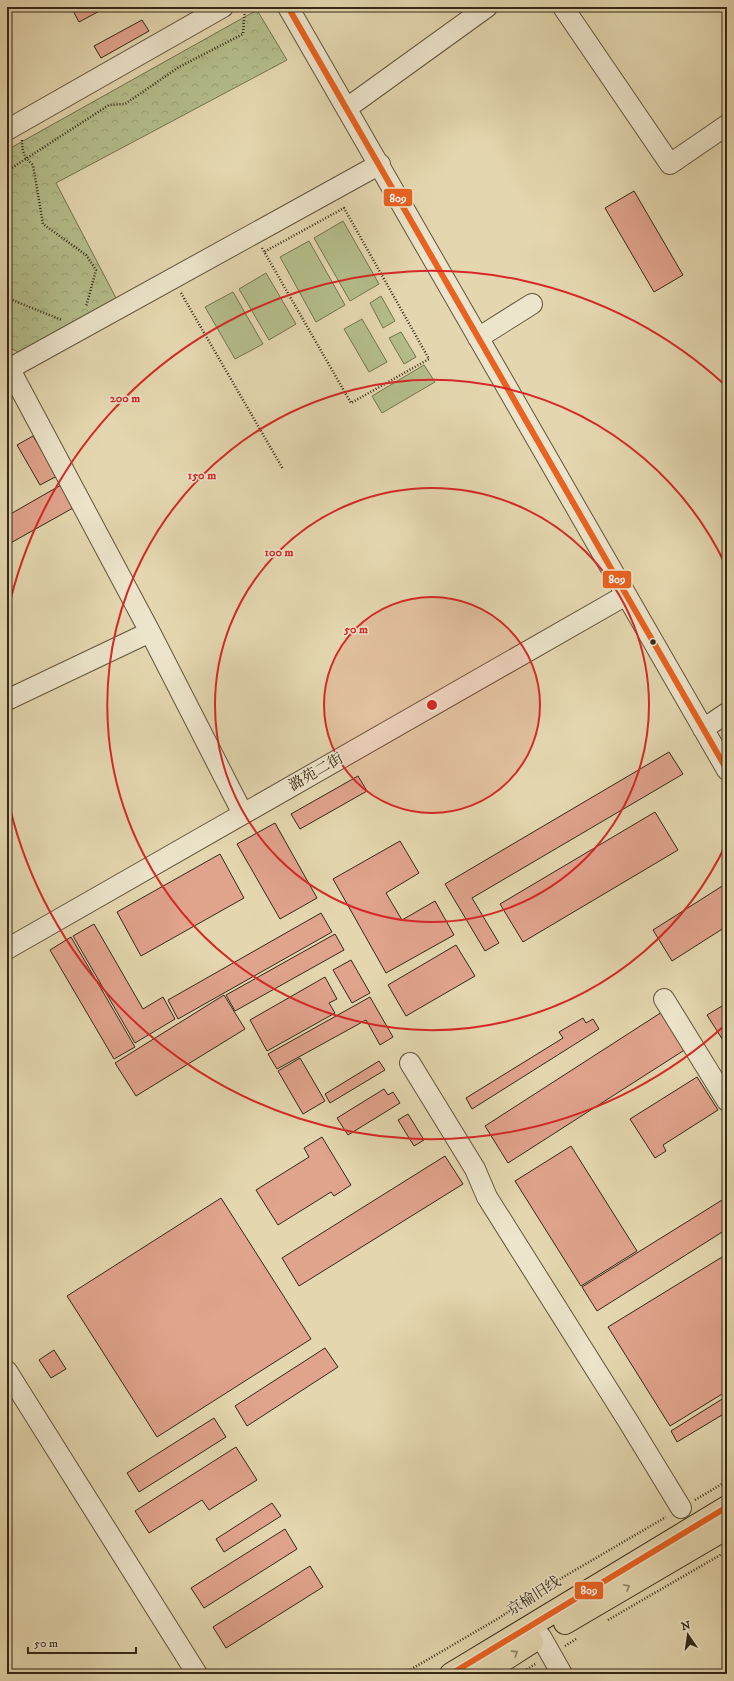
<svg xmlns="http://www.w3.org/2000/svg" width="734" height="1681" font-family="'IM FELL DW Pica','Noto Serif SC',serif">
	<style>
		.park { fill: url(#park-crowns); stroke: #747350 }
		.pitch { fill: #b4be8b; stroke: #747350 }
		.building { fill: #e0a38c; stroke: #352816 }
		.lines { fill: none; stroke-linecap: round; stroke-linejoin: round }
		.minor-casing { stroke: #61543c; stroke-width: 22 }
		.major-casing { stroke: #352816; stroke-width: 24 }
		.path { stroke: #352816; stroke-width: 2.5; stroke-dasharray: 1 2; stroke-linecap: butt }
		.minor { stroke: #ede5cb; stroke-width: 20 }
		.major { stroke: #e4d7af; stroke-width: 22 }
		.bus-1-casing { stroke: #ede5cb; stroke-width: 9 }
		.bus-1 { stroke: #e96221; stroke-width: 6 }
		.oneway { stroke: #8c8062 }
		.ring { fill: none; stroke: #d62828; stroke-width: 2 }
		.bus-dot { fill: #352816; stroke: #ede5cb; stroke-width: 1.5 }
		.labels { text-anchor: middle; dominant-baseline: central; stroke-width: 3; stroke-linejoin: round; paint-order: stroke }
		.street-label { font-size: 15px; fill: #352816; stroke: #ede5cb }
		.centre { fill: #d62828; stroke: #ede5cb; stroke-width: 2 }
		.ring-label { font-size: 12px; text-anchor: middle; font-weight: bold; fill: #d62828; stroke: #ede5cb; stroke-width: 3; stroke-linejoin: round; paint-order: stroke }
		.line-badge { stroke: #ede5cb; stroke-width: 1.5 }
		.badge-label { font-size: 11px; text-anchor: middle; font-weight: bold; fill: #fff }
	</style>
	<defs>
		<pattern id="park-crowns" width="20" height="18" patternUnits="userSpaceOnUse"><rect width="20" height="18" fill="#b4be8b"/><path d="M2 6a3 3 0 1 1 6 0M12 15a3 3 0 1 1 6 0" fill="none" stroke="#9ba377"/></pattern>
	</defs>
	<rect width="100%" height="100%" fill="#e4d7af"/>
	<filter id="stains"><feTurbulence type="fractalNoise" baseFrequency=".005" numOctaves="4"/><feColorMatrix values="0 0 0 0 .2 0 0 0 0 .09 0 0 0 0 .02 0 0 0 .5 -.17"/></filter>
	<radialGradient id="worn" r=".72"><stop offset=".6" stop-color="#630" stop-opacity="0"/><stop offset="1" stop-color="#630" stop-opacity=".3"/></radialGradient>
	<path class="park" d="M257 10 287 60 56 183 116 298 20 353 10 348 7 341V150Z"/>
	<path class="pitch" d="M343 221 379 284 350 301 314 238Z
		M309 241 345 305 316 322 280 257Z
		M266 273 296 324 269 340 239 289Z
		M233 292 263 344 235 359 205 307Z
		M381 296 395 321 383 328 370 303Z
		M362 319 387 362 369 372 344 329Z
		M401 332 416 357 404 364 389 338Z
		M424 365 435 382 382 413 372 396Z"/>
	<path class="building" d="M71 7H107L79 22Z
		M142 20 149 31 101 58 94 46Z
		M634 191 683 275 654 292 605 208Z
		M33 436 57 476 40 485 17 445Z
		M61 485 73 508 7 545V516Z
		M669 752 683 774 472 898 499 943 485 951 445 884Z
		M358 776 367 791 300 829 291 814Z
		M655 812 678 850 523 942 500 904Z
		M275 823 317 898 280 919 237 844Z
		M400 841 419 873 386 893 402 920 435 901 454 935 386 973 333 879Z
		M220 854 244 898 141 956 117 912Z
		M727 883V926L672 961 653 930Z
		M321 913 332 932 178 1019 168 1000Z
		M94 924 143 1009 163 997 175 1019 135 1043 73 936Z
		M335 934 344 950 235 1011 226 995Z
		M71 937 135 1047 114 1059 50 950Z
		M456 945 475 976 406 1016 388 985Z
		M351 960 370 993 352 1003 333 970Z
		M325 977 337 999 329 1003 335 1013 267 1051 250 1020Z
		M224 995 245 1029 136 1096 115 1063Z
		M370 997 393 1037 380 1045 366 1020 277 1069 268 1054Z
		M727 1003V1045H726L707 1015Z
		M662 1012 686 1049 508 1163 485 1126Z
		M583 1018 586 1023 593 1019 599 1029 472 1109 466 1098 563 1038 559 1032Z
		M300 1058 325 1101 303 1114 278 1071Z
		M379 1061 385 1070 330 1103 325 1094Z
		M697 1077 718 1110 663 1145 666 1151 655 1158 630 1119Z
		M384 1089 388 1095 393 1092 400 1103 348 1135 337 1118Z
		M408 1114 424 1140 414 1146 398 1120Z
		M322 1137 351 1185 334 1196 331 1192 278 1225 256 1190 309 1157 304 1148Z
		M571 1146 637 1251 581 1286 515 1181Z
		M445 1156 463 1184 299 1286 282 1258Z
		M727 1197V1229L597 1311 582 1287Z
		M221 1198 311 1339 157 1437 67 1296Z
		M727 1254V1391L670 1426 608 1327Z
		M325 1348 338 1367 247 1426 235 1406Z
		M54 1350 66 1369 51 1378 39 1360Z
		M727 1396V1412L677 1442 671 1431Z
		M214 1418 226 1437 139 1492 127 1473Z
		M236 1447 257 1480 209 1510 202 1500 149 1533 135 1511Z
		M272 1503 281 1516 224 1552 216 1539Z
		M285 1529 297 1549 204 1608 191 1588Z
		M310 1566 323 1587 226 1648 213 1627Z"/>
	<g class="lines">
		<defs>
			<path id="minor" d="M288 7 727 770
				M563 7 670 164 727 125
				M347 108 487 7
				M7 130 223 7
				M478 338 532 304
				M7 364 150 632 243 814
				M7 370 380 164
				M7 700 150 632
				M703 729 727 713
				M7 949 626 595
				M664 999 727 1101
				M410 1063 475 1169 487 1197 628 1421 681 1508
				M7 1371 197 1674
				M541 1637 562 1674"/>
			<path id="major" d="M565 1623 727 1528
				M451 1674 727 1507
				M482 1674 532 1642"/>
		</defs>
		<use href="#minor" class="minor-casing"/>
		<use href="#major" class="major-casing"/>
		<path class="path" d="M22 140C22 152 24 157 33 165L43 224 86 255 96 270 86 307
			M7 171 109 105 125 104 179 67 243 34 245 7
			M262 248 351 403 429 359 344 208 264 252
			M181 293 283 469
			M7 298 62 320
			M695 1500 727 1481
			M608 1620 727 1551
			M565 1646 576 1639
			M403 1674 499 1618 536 1593 666 1517
			M519 1674 537 1663"/>
		<use href="#minor" class="minor"/>
		<use href="#major" class="major"/>
		<defs>
			<path id="bus-1" d="M288 7 727 770
				M451 1674 727 1507"/>
		</defs>
		<use href="#bus-1" class="bus-1-casing"/>
		<use href="#bus-1" class="bus-1"/>
	</g>
	<defs><path id="oneway-chevron" d="M-2-3.5L2.5 0L-2 3.5" fill="none" stroke-width="1.6" stroke-linecap="round" stroke-linejoin="round"/></defs>
	<g class="oneway">
		<use href="#oneway-chevron" transform="translate(627 1587) rotate(-30)"/>
		<use href="#oneway-chevron" transform="translate(515 1653) rotate(-33)"/>
	</g>
	<circle cx="432" cy="705" r="108" fill="#d62828" fill-opacity=".12"/>
	<g class="ring">
		<circle cx="432" cy="705" r="108"/>
		<circle cx="432" cy="705" r="217"/>
		<path d="M727 842A325 325 0 1 1 727 568"/>
		<path d="M725 1025A434 434 0 0 1 7 795M7 615A434 434 0 0 1 725 385"/>
	</g>
	<circle class="bus-dot" cx="653" cy="642" r="3.5"/>
	<g class="labels">
		<g class="street-label">
			<text transform="translate(316 772) rotate(-30)">潞苑二街</text>
			<text transform="translate(534 1596) rotate(-32)">京榆旧线</text>
		</g>
	</g>
	<circle cx="432" cy="705" r="6" class="centre"/>
	<g class="ring-label">
		<text x="125" y="402">200 m</text>
		<text x="202" y="479">150 m</text>
		<text x="279" y="556">100 m</text>
		<text x="356" y="633">50 m</text>
	</g>
	<g class="line-badge">
		<rect x="383" y="188" width="30" height="19" rx="4" fill="#e96221"/>
		<rect x="602" y="570" width="30" height="19" rx="4" fill="#e96221"/>
		<rect x="574" y="1581" width="30" height="19" rx="4" fill="#e96221"/>
	</g>
	<g class="badge-label">
		<text x="398" y="202">809</text>
		<text x="617" y="583">809</text>
		<text x="589" y="1594">809</text>
	</g>
	<rect width="734" height="1681" fill="none" stroke="#e4d7af" stroke-width="24"/>
	<rect x="8" y="8" width="718" height="1665" fill="none" stroke="#352816" stroke-width="2"/>
	<rect x="12" y="12" width="710" height="1657" fill="none" stroke="#352816"/>
	<g transform="translate(688 1635) rotate(347)" stroke="#ede5cb" stroke-width="3" paint-order="stroke">
	<path d="M0-3L7 15L0 10L-7 15Z" fill="#352816"/>
	<text y="-6" font-size="11" font-weight="bold" text-anchor="middle" fill="#352816">N</text>
	</g>
	<path d="M28 1647v6h108v-6" fill="none" stroke="#352816" stroke-width="2"/>
	<text x="34" y="1647" font-size="12" fill="#352816" stroke="#ede5cb" stroke-width="3" paint-order="stroke">50 m</text>
	<rect width="100%" height="100%" filter="url(#stains)"/>
	<rect width="100%" height="100%" fill="url(#worn)"/>
</svg>
